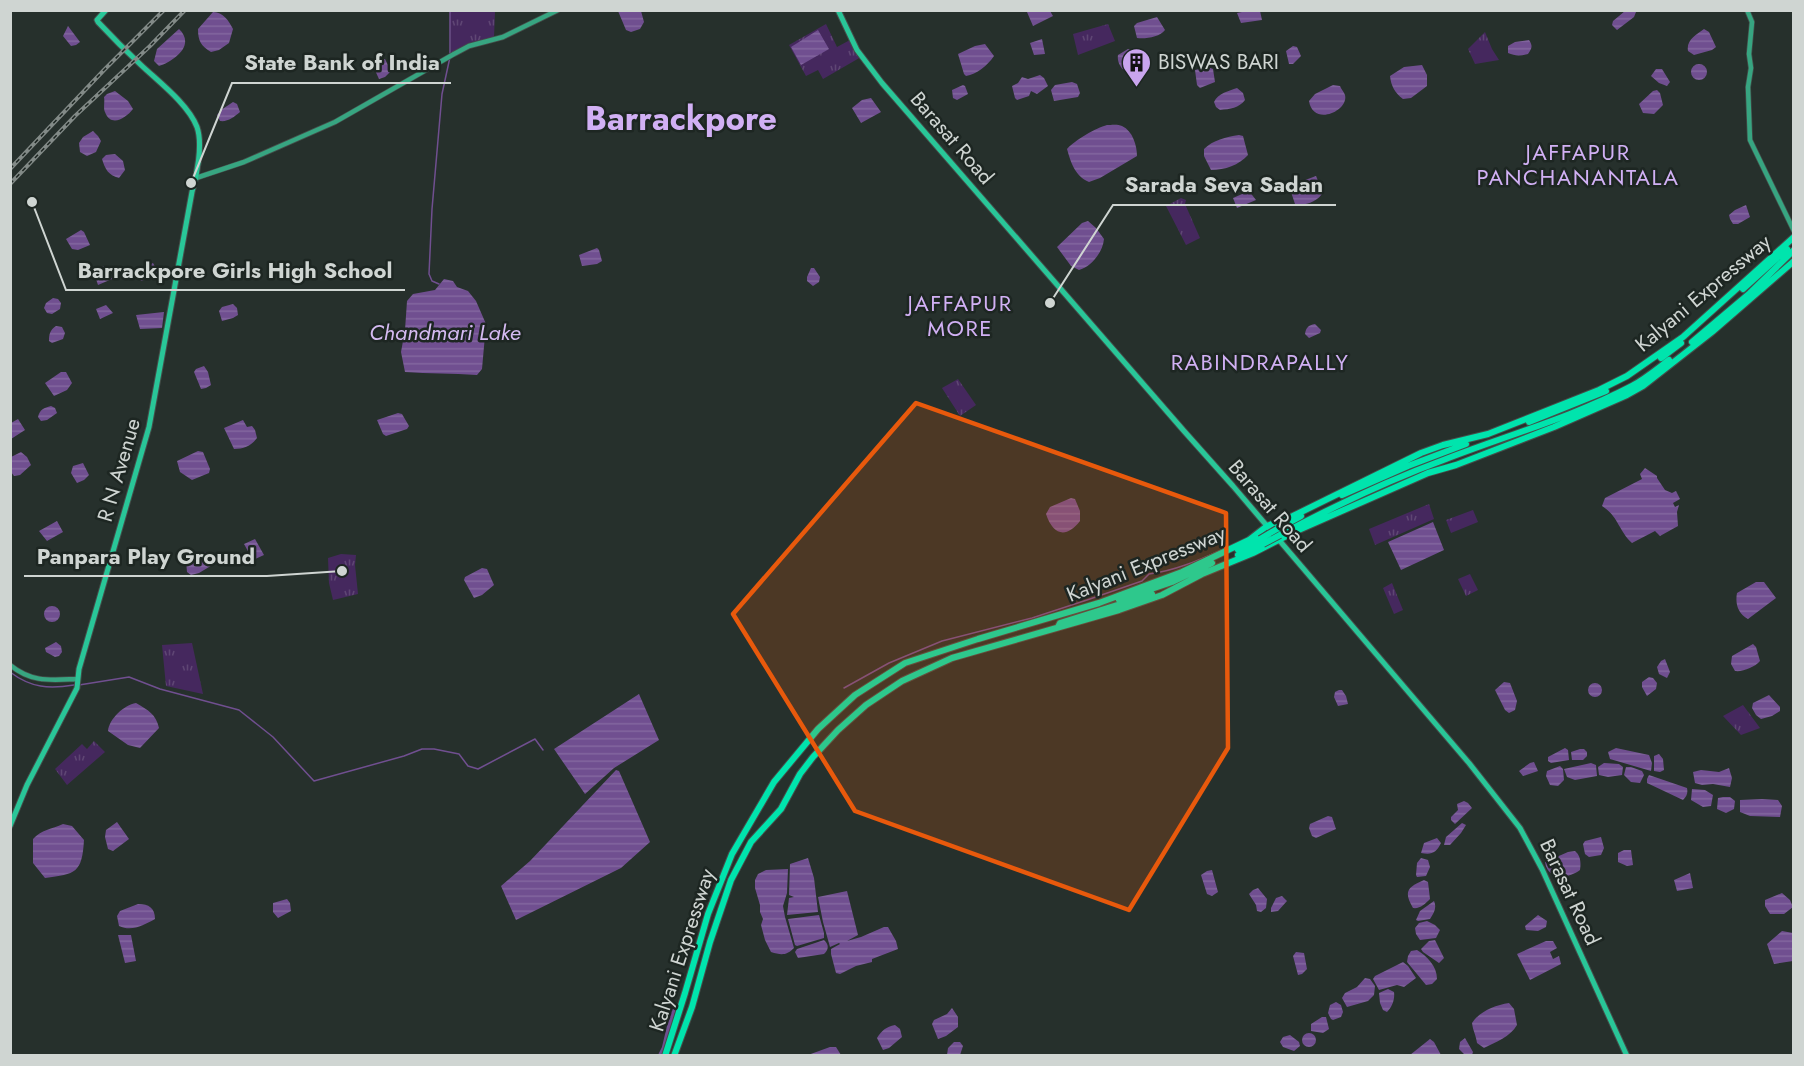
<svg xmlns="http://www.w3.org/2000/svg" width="1804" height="1066" font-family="Jost,sans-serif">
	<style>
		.grass { fill: url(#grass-tufts) }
		.water { fill: url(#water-rules) }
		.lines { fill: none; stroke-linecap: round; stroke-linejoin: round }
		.stream { stroke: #704f90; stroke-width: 1.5 }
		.canal { stroke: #704f90; stroke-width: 4.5 }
		.secondary-casing { stroke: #444e4a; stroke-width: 6 }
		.primary-casing { stroke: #444e4a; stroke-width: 7 }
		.highway-casing { stroke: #444e4a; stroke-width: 8 }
		.secondary { stroke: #37a581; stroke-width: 4.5 }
		.primary { stroke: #29c698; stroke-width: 5 }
		.highway { stroke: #00e4ad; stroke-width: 6 }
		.rail-casing { stroke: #828a87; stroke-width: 4 }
		.rail { stroke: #1d2622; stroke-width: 1.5; stroke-dasharray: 4.5; stroke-linecap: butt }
		.highway-bridge-casing { stroke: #444e4a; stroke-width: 8; stroke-linecap: butt }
		.highway-bridge { stroke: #00e4ad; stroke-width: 6 }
		.marked { fill: #e8590c; fill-opacity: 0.2; stroke: #e8590c; stroke-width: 4.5; stroke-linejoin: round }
		.labels { text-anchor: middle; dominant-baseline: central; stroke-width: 5; stroke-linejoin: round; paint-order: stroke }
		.poi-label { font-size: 21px; fill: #cfd5d2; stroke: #1d2622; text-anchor: start }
		.street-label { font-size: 21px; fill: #cfd5d2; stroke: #1d2622 }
		.neighbourhood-label { font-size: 22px; letter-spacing: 1.5px; fill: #d1b0f4; stroke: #1d2622 }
		.water-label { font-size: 22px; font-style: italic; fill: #d5bbf2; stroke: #1d2622 }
		.town-label { font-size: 33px; font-weight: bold; fill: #d1b0f4; stroke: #1d2622 }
		.leader { fill: none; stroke: #cfd5d2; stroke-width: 2 }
		.callout-dot { fill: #cfd5d2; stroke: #1d2622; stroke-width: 2 }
		.callout-label { font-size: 22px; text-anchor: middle; font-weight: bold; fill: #cfd5d2; stroke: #1d2622; stroke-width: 5; stroke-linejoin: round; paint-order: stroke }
	</style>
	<defs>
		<pattern id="grass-tufts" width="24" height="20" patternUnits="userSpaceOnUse" patternTransform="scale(1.5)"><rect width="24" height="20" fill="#45285e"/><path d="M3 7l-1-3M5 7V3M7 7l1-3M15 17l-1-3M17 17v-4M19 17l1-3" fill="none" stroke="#5f4674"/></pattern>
		<pattern id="water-rules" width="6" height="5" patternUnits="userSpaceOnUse" patternTransform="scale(1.5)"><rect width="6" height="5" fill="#704f90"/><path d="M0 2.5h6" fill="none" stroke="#83679f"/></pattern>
	</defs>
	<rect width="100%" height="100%" fill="#26302c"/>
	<path class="grass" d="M450 11H495L494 38 451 54Z
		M826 24 837 47 850 40 861 57 823 79 818 70 806 76 789 45Z
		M1108 24 1115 41 1078 55 1073 34Z
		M1485 32 1492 49 1499 60 1475 64 1468 49Z
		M1181 198 1186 200 1185 204 1200 238 1186 245 1166 206Z
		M958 379 976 405 960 416 942 388Z
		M1429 504 1434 519 1375 545 1369 529Z
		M1473 510 1478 522 1451 533 1446 520Z
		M341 554 356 555 355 565 358 594 333 600 329 583 328 558Z
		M1470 574 1478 590 1466 596 1458 579Z
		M1392 583 1403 610 1394 614 1383 588Z
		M192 643 203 694 166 686 162 645Z
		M1743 705 1760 728 1741 735 1723 716Z
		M94 741 105 752 67 785 55 769 82 744 87 749Z"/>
	<path class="water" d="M618 11H641L644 22 640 29 631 32 626 30Z
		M1029 11H1050L1053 16 1033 26 1027 12Z
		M1247 11H1260L1262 20 1241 23 1237 13Z
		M1625 11 1636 12 1634 17 1617 30 1612 25 1613 21Z
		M213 12C223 12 229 21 233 29L229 43 219 50 211 52C201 46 198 41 198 29Z
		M1157 17 1165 30C1160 37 1146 39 1137 38L1134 26 1137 23Z
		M68 26 80 42 76 45 71 46 63 36Z
		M179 29C196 45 174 61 159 66L154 61 157 49Z
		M1704 29 1709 32 1716 47 1712 50 1694 55 1688 51C1686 40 1696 35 1704 29Z
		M818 30 829 49 801 65 791 47Z
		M1042 39 1045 54 1034 55 1030 43Z
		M1529 40C1533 46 1532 48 1528 54 1520 56 1515 56 1508 53V46L1515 42Z
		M985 44 994 56C987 66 977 74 966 76L964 74 958 54 975 46Z
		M1293 46 1297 47 1301 56 1293 64H1289L1286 51Z
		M1128 49 1133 51 1138 57V64L1125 71C1120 68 1117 61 1118 55Z
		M381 59H385L391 71 385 77 379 79 373 66Z
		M1691 72a8 8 0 1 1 16 0a8 8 0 1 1-16 0Z
		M1422 65 1427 75V86L1411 98 1403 99C1395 93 1391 86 1390 76L1404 67Z
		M1208 67 1213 69 1215 82 1200 88 1197 85 1195 70Z
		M1656 69H1662L1670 82 1667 86 1659 83 1651 76Z
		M1040 75 1044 78 1048 86 1037 94 1031 91 1029 96 1017 100 1015 98 1012 86 1018 83 1022 77 1028 79Z
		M1072 82 1077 84 1080 93 1078 97 1054 101 1051 90 1055 85Z
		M963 85 965 86 968 94 957 100 953 98 952 90Z
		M1333 85 1340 86C1341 89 1344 92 1345 95 1349 111 1313 127 1309 101L1315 94Z
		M1237 88 1243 93 1245 100C1239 108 1230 109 1220 110L1216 107 1214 102C1218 93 1229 91 1237 88Z
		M1657 90 1660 93 1663 105 1654 114 1643 113 1639 104 1653 91Z
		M115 91 128 101 133 109C126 118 111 128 105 112 103 108 105 102 104 97L107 94Z
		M871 98 881 112 861 123 852 108 862 100Z
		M233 102 237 104 240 112C234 117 228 122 220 121L217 115 221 110Z
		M1107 125C1111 125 1118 124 1122 126 1133 131 1137 146 1137 156L1100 178 1089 182C1075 176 1071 163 1067 149 1075 140 1096 128 1107 125Z
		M93 131 98 136 101 141 96 152 87 156 80 152 79 143 83 137Z
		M1239 135 1243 136 1248 155C1239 165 1225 170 1211 170L1204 156V149C1213 140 1226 137 1239 135Z
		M115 154 123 161 125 170 119 178C108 175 105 169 102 159L106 155Z
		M1316 176 1323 192C1318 202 1305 206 1295 204L1289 186Z
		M1249 191 1256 200 1237 208 1233 198Z
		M1746 205 1750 217 1738 224H1733L1730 219 1729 215 1735 210Z
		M1088 221 1096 228 1104 239C1103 252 1091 267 1079 270L1071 266 1057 247 1082 223Z
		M81 230 84 232 90 245 78 250 72 249 66 239Z
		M597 248 599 250 602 261 597 264 582 266 579 255Z
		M153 263 159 274 141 281 137 271Z
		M104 266 112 279 98 285 94 273Z
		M811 268H814L820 277 819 282 813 286 807 281V277Z
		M444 279 453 281 457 287 468 291 476 301 486 324 482 369 477 375C452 373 429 374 405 372L401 352 405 330 407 301 413 294 435 290Z
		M53 298 58 299 61 303 60 309 52 314 47 313 44 308 46 303Z
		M233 304 237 308 238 315 233 318 222 321 219 311 222 307Z
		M106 305 113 313 100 319 96 309Z
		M164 312 162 328 140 329 136 315Z
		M1315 324 1321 330 1320 333 1309 338 1305 334C1306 328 1308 325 1315 324Z
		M56 326 62 327 65 333 63 339 52 343 49 341C49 334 50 330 56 326Z
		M204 366 208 372 211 385 206 388 201 389 194 372 196 369Z
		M61 372H66L72 383 67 390 54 396 45 383Z
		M51 406 55 408 57 413 47 420 41 421 38 417C40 409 44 408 51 406Z
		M398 413 402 414 409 426 407 429 386 436 383 434 377 420Z
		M18 419 25 430 11 439V423Z
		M243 420 247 427 252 426 255 430 257 438C251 446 244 449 234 449L224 428Z
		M198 451 203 452 210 469 209 473 192 480 180 472 177 461Z
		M21 452 27 457 31 465 20 475 14 476 11 472V457Z
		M83 463 89 475 84 480 77 483 71 473 73 466Z
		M1645 468 1657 476V478L1665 490 1672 493 1676 491 1680 499 1673 503 1675 507 1679 505 1677 512 1678 526 1660 536 1655 531 1632 543C1618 530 1619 517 1602 506L1605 498 1642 479 1640 474Z
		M1071 498 1075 499 1080 511V521C1066 539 1053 535 1046 514L1050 507Z
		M57 521 63 532 47 541 39 531Z
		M1433 522 1444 550 1401 570 1388 542Z
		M255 539 264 555 253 560 244 544Z
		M205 552 212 558 214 564 199 573 191 575 187 572 186 561 188 559Z
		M482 568 487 569 494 585 482 595 474 598 464 580 465 577Z
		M1756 582H1764L1776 598 1748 619C1738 613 1735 604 1737 593Z
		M44 614a8 8 0 1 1 16 0a8 8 0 1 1-16 0Z
		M56 642 61 646 62 652 59 656 55 657 46 652 45 648Z
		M1753 644 1756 647 1760 661C1755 667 1743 672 1735 671L1731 664 1732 656Z
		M1665 659 1670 672 1667 678 1659 674 1657 667 1661 661Z
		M1649 677 1653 678 1657 683 1656 689 1647 696 1642 687V682Z
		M1504 682 1510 683 1517 701 1515 710 1509 713 1505 710 1495 690Z
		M1588 690a7 7 0 1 1 14 0a7 7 0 1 1-14 0Z
		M1339 690H1342L1346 696 1348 704 1338 706 1334 697 1335 692Z
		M639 694 659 740 614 768 585 794 554 749Z
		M1769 695 1780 707V711L1772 716 1761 719 1756 715 1752 708 1753 703Z
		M136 703C148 710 156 714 159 728L140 748 128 745 108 731C109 719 124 705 136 703Z
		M1565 748 1568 750 1569 760 1551 763 1548 761V757Z
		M1616 748 1649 755 1652 763 1651 771 1610 759 1608 752Z
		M1580 749H1584L1587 752V756L1583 760H1572L1571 752Z
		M1659 754 1663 759 1664 770 1660 772 1654 771V756Z
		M1534 762 1538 771 1523 776 1519 771 1530 763Z
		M1591 763 1596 765 1597 776 1575 780 1567 777 1564 769Z
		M1604 763 1619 764 1623 767 1622 775 1608 777 1599 775 1598 767Z
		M1560 766 1563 769 1564 780 1558 786 1550 785 1546 776 1547 771Z
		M1626 767H1631L1642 771 1644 775 1640 783 1631 782 1624 775Z
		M1729 768 1732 778 1730 787 1713 784 1702 785 1695 783 1693 772 1701 770 1719 772Z
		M616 770 619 771 650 842 621 868 516 920 501 886 530 861Z
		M1649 775 1687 788C1688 793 1687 796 1683 800L1647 783V779Z
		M1692 789 1705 790 1713 795 1711 806 1703 807 1691 800Z
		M1723 797H1730L1735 801 1734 809 1726 813 1717 809 1718 798Z
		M1762 799 1778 800 1782 806 1780 817 1750 816 1740 812V800Z
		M1464 801 1468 803 1472 808 1455 824 1451 820V817L1458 810 1457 804Z
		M1328 816 1332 817 1336 829 1316 838 1312 836 1309 828 1310 824Z
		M117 822 129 839 113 851 108 849 105 837 106 830Z
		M1462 823 1466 825 1461 833 1450 845H1444L1446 837Z
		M63 824 72 826 84 840C82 873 76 874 45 878L33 863V839C41 830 52 829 63 824Z
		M1601 837 1604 848 1601 855 1589 857 1585 854 1583 844 1585 841Z
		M1437 838 1441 843C1436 853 1432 855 1421 853L1424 843Z
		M1624 850H1631L1633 865 1627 866 1618 862V853Z
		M1575 851C1581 856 1581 863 1580 870 1568 879 1548 881 1545 862L1568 852Z
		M808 858 814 878 818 912 787 915 789 898 794 897 789 895 790 864Z
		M1421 858 1428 860 1430 867 1426 876 1417 877 1416 875 1417 863Z
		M788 869 787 893 783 906 785 917 794 948C786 956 781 955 771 952L765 940 761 925 763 919 760 912V905L755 888V880L758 874 766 870Z
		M1212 870 1218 892 1212 896 1207 894 1201 875 1207 871Z
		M1690 873 1693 888 1677 891 1674 880Z
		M1424 880 1428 882 1430 899C1425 904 1420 909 1413 908 1403 891 1408 887 1424 880Z
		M1258 888 1267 899 1266 908 1261 912 1257 911 1256 905 1249 894 1253 890Z
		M847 891 858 935 847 941 861 937 884 927H888L896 941 898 949 872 959V962L856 966 840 974 836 973 831 954V949L840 944 839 943 830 947 823 922 818 897Z
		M1782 893 1790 900 1793 907 1784 914H1770L1765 906V900Z
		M1282 896 1287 901 1278 911 1271 912V908L1276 898Z
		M287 899 290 903 291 911 278 918 273 912V903Z
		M1434 901C1437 908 1434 913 1430 919L1418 921 1416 920 1420 911Z
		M138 904C149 904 155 908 155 919 144 925 132 932 119 926L117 916 120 911Z
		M819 915 824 933V938L797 946 795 945 788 919Z
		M1538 915 1547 921 1546 927 1538 931 1526 930 1525 926Z
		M1427 921 1435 925 1440 930 1436 938 1420 940 1416 934 1415 928 1419 923Z
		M1782 931 1793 933V961L1774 964 1767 944Z
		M118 935H131L136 961 125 963Z
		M824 940C829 945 829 949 824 954L798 958 795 952 797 949Z
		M1435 940 1444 958 1439 963 1423 952 1421 949 1429 941Z
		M1546 941H1553L1557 948 1550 952 1553 959 1559 956 1561 964 1530 980 1517 954Z
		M1417 950C1427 956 1437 966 1437 979L1432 984 1426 985 1407 962 1408 956 1411 951Z
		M1296 952 1304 953 1307 969 1302 974 1298 975 1293 956Z
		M1403 962 1408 966 1416 978 1404 987 1397 985 1379 990 1373 979 1375 976Z
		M1365 978 1370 979 1375 986 1374 995 1368 1001 1347 1007 1342 998 1345 993 1357 987Z
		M1388 989 1394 992C1395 1000 1392 1007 1387 1012L1383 1010 1380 1003 1379 993Z
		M1336 1002 1341 1005 1343 1012 1341 1017 1333 1020 1331 1019 1328 1013 1330 1005Z
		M1509 1003 1514 1009 1517 1025C1510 1037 1496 1042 1484 1048L1477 1043C1476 1035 1473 1031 1472 1023 1479 1012 1495 1005 1509 1003Z
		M952 1008 958 1017V1027L946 1036 938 1039 932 1024 934 1020 947 1014Z
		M1322 1017H1326L1329 1029 1323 1033 1311 1031V1024Z
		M895 1025 900 1029 902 1037 889 1048 883 1050 877 1038C882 1030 886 1027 895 1025Z
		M1302 1040a7 7 0 1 1 14 0a7 7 0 1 1-14 0Z
		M1290 1035 1299 1042 1300 1046 1294 1051 1283 1047 1280 1042 1283 1037Z
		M1465 1038 1473 1052 1472 1055H1465L1459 1049 1460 1042Z
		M1430 1039 1434 1042 1441 1055H1410Z
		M954 1042H960L963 1046 960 1055H947L948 1048Z
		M830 1047H836L841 1055H808Z"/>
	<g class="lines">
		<path class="stream" d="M439 284 432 281 429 274 432 209 442 94 450 57V10
			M10 672C31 688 49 689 74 685
			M79 685 129 677 160 689 239 710 273 737 314 781 404 756 422 749H434L459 754 468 766 478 769 535 739 543 750
			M844 688 889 663 942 641 1032 618 1087 600 1142 581 1149 574C1181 570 1207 556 1237 543"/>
		<path class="canal" d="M660 1056 664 1048 673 1011"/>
		<defs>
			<path id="secondary" d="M1747 10 1752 22 1749 54 1751 68 1748 87 1750 140 1794 231
				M196 178 244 162 335 122 454 54 469 46 503 37 558 10
				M10 665C32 683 51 680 77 679"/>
			<path id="primary" d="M838 10 857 50 882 83 1184 431 1233 486 1469 763 1520 828 1542 869 1627 1056
				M10 826 27 785 77 688 79 669 149 427 192 192C197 175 203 144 197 127 188 104 159 82 141 65 126 51 112 37 98 22L97 20 106 10"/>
			<path id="highway" d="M1743 289 1787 249
				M1692 342 1750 293 1794 250
				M1661 358 1681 343
				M1529 422 1606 391
				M1342 495 1408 466 1466 444
				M1277 529 1301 516
				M1280 535C1334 506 1389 480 1446 459 1508 435 1573 417 1632 386 1645 379 1657 369 1669 360
				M1238 550 1260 539
				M1238 555 1263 544
				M1119 600 1172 582 1212 563
				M1058 627 1060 623 1152 594
				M665 1056 685 993 708 914 732 854 774 782 818 729 855 695 905 663 978 639 1099 603 1182 572 1249 540 1267 526 1293 516 1421 453 1443 445 1488 434 1599 390 1627 376 1683 337 1794 237
				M674 1056 692 1007 710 942 731 880 751 842 781 809 800 774 813 757 838 730 866 705 902 681 952 658 1119 610 1162 595 1202 574 1253 553 1294 532 1428 473 1456 465 1554 427 1627 395 1643 386 1712 332 1794 261"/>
		</defs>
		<use href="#secondary" class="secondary-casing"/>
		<use href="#primary" class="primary-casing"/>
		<use href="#highway" class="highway-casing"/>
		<use href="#secondary" class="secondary"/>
		<use href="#primary" class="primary"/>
		<use href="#highway" class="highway"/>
		<defs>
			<path id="rail" d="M10 169 104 70 164 10
				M10 184 75 116 150 46 185 10"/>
		</defs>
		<use href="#rail" class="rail-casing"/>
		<use href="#rail" class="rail"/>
		<defs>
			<path id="highway-bridge" d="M1260 539 1277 529
				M1263 544 1280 535"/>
		</defs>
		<use href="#highway-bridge" class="highway-bridge-casing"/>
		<use href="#highway-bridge" class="highway-bridge"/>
	</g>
	<path class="marked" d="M916 403 1226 513 1228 748 1129 910 855 811 733 614Z"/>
	<defs>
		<symbol id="building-pin" viewBox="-11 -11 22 30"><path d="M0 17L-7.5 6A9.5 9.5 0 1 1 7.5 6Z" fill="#c9a5ee" stroke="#1d2622"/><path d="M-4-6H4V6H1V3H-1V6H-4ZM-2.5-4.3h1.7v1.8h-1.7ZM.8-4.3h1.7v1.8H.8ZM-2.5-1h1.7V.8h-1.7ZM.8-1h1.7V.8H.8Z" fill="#111"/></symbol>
	</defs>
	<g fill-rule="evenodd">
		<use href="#building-pin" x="1120" y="46" width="33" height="45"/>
	</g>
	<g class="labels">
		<g class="poi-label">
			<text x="1158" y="62">BISWAS BARI</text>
		</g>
		<g class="street-label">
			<text transform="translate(952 138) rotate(49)">Barasat Road</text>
			<text transform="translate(1703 293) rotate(-40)">Kalyani Expressway</text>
			<text transform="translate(119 470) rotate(-74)">R N Avenue</text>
			<text transform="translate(1270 506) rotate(49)">Barasat Road</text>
			<text transform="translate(1146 564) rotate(-22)">Kalyani Expressway</text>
			<text transform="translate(1570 892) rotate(65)">Barasat Road</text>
			<text transform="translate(682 950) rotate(-72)">Kalyani Expressway</text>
		</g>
		<g class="neighbourhood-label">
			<text x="1578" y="152">JAFFAPUR<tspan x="1578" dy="25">PANCHANANTALA</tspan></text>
			<text x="960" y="303">JAFFAPUR<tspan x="960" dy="25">MORE</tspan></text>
			<text x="1260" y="362">RABINDRAPALLY</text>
		</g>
		<g class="water-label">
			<text x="445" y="332">Chandmari Lake</text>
		</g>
		<g class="town-label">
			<text x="681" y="118">Barrackpore</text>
		</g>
	</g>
	<path class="leader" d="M191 183L232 83H451M1050 303L1113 205H1336M32 202L66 290H405M342 571L267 576H24"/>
	<g class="callout-dot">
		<circle cx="191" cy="183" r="6"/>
		<circle cx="1050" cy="303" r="6"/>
		<circle cx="32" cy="202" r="6"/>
		<circle cx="342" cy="571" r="6"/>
	</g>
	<g class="callout-label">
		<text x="342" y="70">State Bank of India</text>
		<text x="1224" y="192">Sarada Seva Sadan</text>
		<text x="235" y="278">Barrackpore Girls High School</text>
		<text x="146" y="564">Panpara Play Ground</text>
	</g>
	<rect width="1804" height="1066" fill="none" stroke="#cfd5d2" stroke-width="24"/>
</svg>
